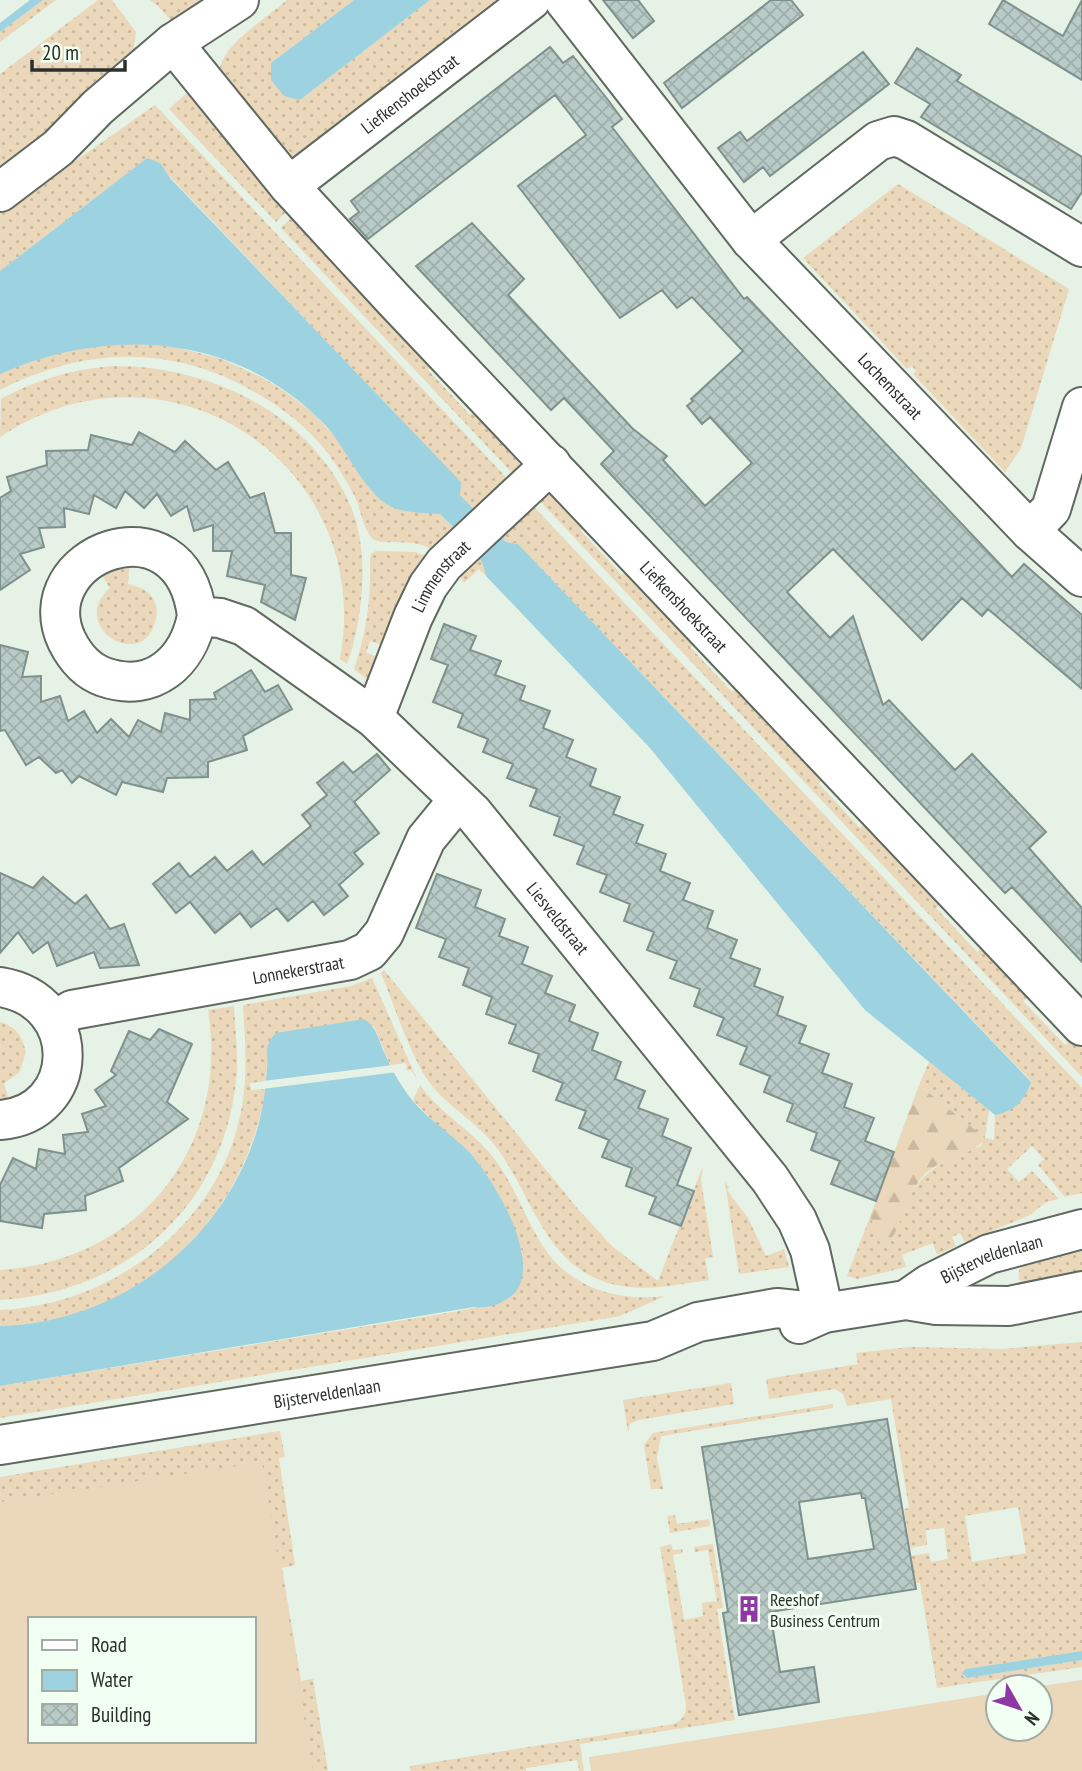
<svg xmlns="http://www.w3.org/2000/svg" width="1082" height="1771" font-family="'PT Sans Narrow',sans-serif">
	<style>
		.grass { fill: url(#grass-dots); fill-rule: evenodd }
		.forest { fill: url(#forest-firs) }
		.garden { fill: #ebd7b9; fill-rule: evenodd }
		.water { fill: #9dd2e0 }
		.pier { fill: #e5f2e5 }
		.building { fill: url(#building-cross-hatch); stroke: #7f918d; stroke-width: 2; fill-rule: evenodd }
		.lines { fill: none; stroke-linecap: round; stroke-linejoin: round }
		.minor-casing { stroke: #5f695f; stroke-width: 42 }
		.minor { stroke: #fff; stroke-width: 38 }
		.labels { text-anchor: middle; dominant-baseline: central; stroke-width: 6; stroke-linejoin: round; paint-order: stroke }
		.street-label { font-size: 18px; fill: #2c302c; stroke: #f2fff3 }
		.poi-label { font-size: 18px; fill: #2c302c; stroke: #f2fff3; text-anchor: start }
	</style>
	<defs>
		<pattern id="grass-dots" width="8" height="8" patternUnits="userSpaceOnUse" patternTransform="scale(1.75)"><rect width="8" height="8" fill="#ebd7b9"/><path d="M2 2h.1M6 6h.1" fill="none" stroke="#cab99f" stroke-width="1.8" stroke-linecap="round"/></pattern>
		<pattern id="forest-firs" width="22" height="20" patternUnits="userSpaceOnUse" patternTransform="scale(1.75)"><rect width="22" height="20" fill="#ebd7b9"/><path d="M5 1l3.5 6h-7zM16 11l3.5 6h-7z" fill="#cab99f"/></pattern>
		<pattern id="building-cross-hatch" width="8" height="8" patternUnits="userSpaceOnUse" patternTransform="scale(1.75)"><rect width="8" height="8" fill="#b9cbc7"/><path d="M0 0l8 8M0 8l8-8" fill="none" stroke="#9fafab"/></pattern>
	</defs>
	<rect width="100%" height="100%" fill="#e5f2e5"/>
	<path class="grass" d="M43 0H56L0 42V32Z
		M98 0H112L136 32 134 46 141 54 0 172V74Z
		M150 0H212L177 27 158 6Z
		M287 0H354L271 63C274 86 279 91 300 100L430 0H507L297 157 285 156 220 70C222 45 268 17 287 0Z
		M187 93 194 95 291 207 276 222 169 109Z
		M155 105 1082 1088V1193L1065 1197 1038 1165 1044 1159 1032 1146 1007 1169 1019 1182 1032 1171 1059 1199 1046 1202 1030 1215 965 1242 960 1233 952 1237 956 1246 937 1255 933 1243 902 1255 906 1267 857 1279 847 1276 870 1217 885 1245C897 1235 899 1220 905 1206 922 1168 945 1161 981 1146L984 1138 919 1085 929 1062 989 1110 985 1138 994 1140 995 1115C1015 1112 1023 1099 1031 1081L518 544 506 542 460 495V482L161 167 147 158 0 271V214Z
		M898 184 1069 289 1021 448 1005 472 913 374 916 371 912 366 907 369 803 258Z
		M294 215 434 363 428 370 470 415 477 409 512 446 509 450 520 464V470L515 476 281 228Z
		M130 343 175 347 219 358 261 377 284 391 312 412 336 438 372 492 394 508 440 514 485 562 486 576 479 569 464 583C456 563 435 546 413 543 400 541 386 544 374 540 363 530 361 510 355 497 347 481 337 466 327 452 308 428 284 409 258 394 175 344 85 346 0 390V374C43 355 84 345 130 343Z
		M114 366C211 366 312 414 351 507 370 551 363 620 347 664L340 659C376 462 165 326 0 437L1 399C38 379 73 369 114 366Z
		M551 491 586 525 581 531 622 575 628 570 696 642 690 647 732 692 738 687 824 778 819 784 860 828 866 823 941 902 936 908 977 952 986 944 1029 995 1023 1001 1065 1045 1071 1040 1082 1048V1077L538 499Z
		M376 551 416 552 430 558 385 646 370 641 366 653 380 658 371 682 354 669C367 632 371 598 370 560L371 554Z
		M130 560 128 584C141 587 153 592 156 606 158 613 156 621 153 628 135 669 69 624 110 588L98 569Z
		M384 970 577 1208 613 1247 658 1281 703 1166 701 1180 713 1257 705 1258 709 1280C668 1286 628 1296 589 1275 541 1249 528 1189 496 1147 476 1120 443 1105 425 1076 406 1044 395 1007 381 973Z
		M372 978 417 1079 411 1070 407 1071 406 1063 390 1065 374 1026 268 1043 266 1081 250 1083 251 1090 266 1089C243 1223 139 1322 0 1326V1310C115 1305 223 1222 242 1106 248 1072 245 1038 243 1005L351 986Z
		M234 1006C235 1031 239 1056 236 1081 223 1207 125 1293 0 1300V1270C139 1261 230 1148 208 1010Z
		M0 1022C16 1026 22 1036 26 1052L19 1073 4 1083 10 1105 0 1106Z
		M420 1085C439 1113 471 1129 492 1156 514 1183 524 1217 543 1246 569 1288 619 1302 665 1296L620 1316 0 1418V1386L459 1311 505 1301 511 1296 517 1290 522 1251 498 1193 480 1165 457 1141 438 1126 413 1100Z
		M725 1182 729 1187 727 1190 748 1218 766 1256 784 1249 789 1267 739 1274Z
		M1082 1236V1288L1035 1287 1019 1280V1270L1029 1261Z
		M1082 1342V1651L966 1669 963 1676 967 1678 1082 1660V1667L937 1688 920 1583H915L911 1556 929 1553 931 1562 948 1559 944 1528 926 1530 927 1545 910 1548 904 1509 909 1508 891 1399 847 1406 843 1394 835 1389 769 1399 766 1379 858 1364 856 1353 910 1347 1003 1349ZM1018 1507 1026 1553 972 1562 965 1516Z
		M731 1383 734 1404 638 1420 630 1424 628 1433 623 1400Z
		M833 1404V1408L661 1436 657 1458 663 1489H651L644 1445 653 1433Z
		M280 1431 285 1457 279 1458 295 1565 282 1568 301 1681 313 1679 328 1771H0V1477ZM30 1619H254V1741H30Z
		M665 1503 667 1516 675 1515 677 1524 709 1519 710 1526 670 1533Z
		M671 1544 673 1550 682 1549 683 1553 673 1555 684 1620 703 1616 702 1603 717 1601 708 1550 695 1552 694 1547 713 1544 723 1608 717 1609 735 1720 580 1744 584 1771H579L577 1760 526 1768V1771H411L410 1766 673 1724C682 1721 686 1715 686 1706L660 1547Z"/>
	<path class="forest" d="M919 1085 985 1138C975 1156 941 1158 925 1174 905 1194 904 1228 885 1246L870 1217Z"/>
	<path class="garden" d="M262 1462 313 1771H0V1502ZM30 1619H254V1741H30Z
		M1082 1680V1771H591L589 1757 998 1693V1729H1040V1687H1035Z"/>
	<path class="water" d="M30 0H43L0 32V23Z
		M354 0H430L300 100 284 96 271 80V63Z
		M147 158 160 163 171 179 461 482 460 495 506 542 518 544 1031 1082C1025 1100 1014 1112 995 1115L865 1010 649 747 486 576C483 551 457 532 440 514 426 513 410 513 397 509 366 499 348 450 326 426 239 334 111 325 0 374V271Z
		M364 1019C378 1028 378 1040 385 1054 392 1071 401 1086 412 1100 429 1120 450 1133 468 1151 492 1176 540 1256 517 1290 507 1303 489 1309 474 1307L0 1386V1326C118 1323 223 1243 257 1130 263 1109 266 1088 267 1067 268 1060 266 1052 268 1045 269 1041 273 1036 276 1033Z
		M1082 1651V1660L967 1678 962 1673 966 1669Z"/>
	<path class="pier" d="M393 1065 397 1072 262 1089 263 1081Z"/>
	<path class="building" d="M603 0H638L654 21 633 38Z
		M771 0H791L803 15 682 108 664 83Z
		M1003 0 1063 36 1082 0V80L989 24Z
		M550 47 563 63 573 56 608 100 622 119 612 127 744 299 747 297 1012 577 1024 564 1082 615V689L988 609 982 616 962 598 922 640 833 549 787 592 830 638 853 616 883 705 889 700 955 770 972 754 1046 832 1029 848 1082 908V962L1012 887 1005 893 601 464 614 451 564 398 551 410 416 266 472 223 524 279 508 295 632 428 667 456 663 460 705 506 752 463 710 417 702 424 687 406 693 401 691 399 743 351 692 297 677 308 662 290 620 318 518 186 586 135 555 95 368 239 350 219 359 212 351 201Z
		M917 48 961 75 957 81 1082 157V192L1071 209 921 117 930 104 895 83Z
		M863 52 889 84 770 176 763 167 744 182 718 148 740 132 747 141Z
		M139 432 175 452 185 441 216 470 228 462 250 498 264 493 275 533H291V575L306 578 295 620 261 602 265 585 227 576 232 551H213V525L194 531 187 506 171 516 157 494 144 508 125 491 116 508 94 495 89 514 64 508 65 527 39 528 44 547 20 554 30 570 0 590V498L11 491 7 477 47 465 46 451 88 450 91 435 132 445Z
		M444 624 476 636 470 650 501 661 495 675 525 686 520 700 550 711 543 728 573 740 566 757 596 769 590 786 620 797 613 814 643 825 636 843 666 854 660 871 690 883 683 900 713 911 707 928 737 940 730 958 760 969 754 986 783 997 777 1015 806 1026 799 1043 829 1054 822 1073 852 1084 844 1107 874 1118 865 1141 894 1152 876 1201 831 1184 840 1161 811 1150 817 1133 787 1121 793 1104 764 1092 770 1076 740 1064 747 1047 717 1035 724 1018 694 1006 700 989 670 978 677 961 647 950 654 932 624 921 630 904 600 892 607 875 577 864 584 846 554 835 560 817 530 806 537 789 507 778 513 764 483 752 488 739 458 727 463 714 433 702 448 665 431 659Z
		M0 645 28 652 22 677 41 676V702L60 696 68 721 84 711 97 733 111 719 129 737 138 720 161 732 165 713 190 720V700L216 699 214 693 251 670 265 692 278 685 292 709 243 736 247 750 208 762V777L167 778 163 792 122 782 116 795 79 776 72 783 62 770 56 773 39 757 26 765 5 730 0 731Z
		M377 754 390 770 354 802 379 833 354 853 363 864 339 885 348 896 324 915 313 901 288 921 277 908 251 927 240 913 215 933 190 902 176 913 153 884 179 863 190 877 215 857 227 871 252 851 263 865 311 826 302 815 327 795 317 783 343 762 353 773Z
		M0 873 33 888 43 877 75 904 86 895 110 929 124 924 139 965 100 968 94 952 57 966 48 942 33 953 18 932 0 953Z
		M437 874 481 890 475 907 505 919 499 936 528 947 522 964 552 976 545 993 575 1005 569 1021 598 1033 592 1050 621 1062 615 1079 645 1091 638 1108 668 1119 662 1136 691 1148 677 1185 694 1191 681 1226 649 1214 656 1197 626 1186 632 1168 602 1157 609 1140 579 1128 586 1111 556 1100 563 1083 533 1071 539 1054 509 1043 516 1025 486 1014 492 997 463 985 469 968 439 957 446 939 416 928Z
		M159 1029 192 1044 167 1102 188 1119 119 1168 123 1181 85 1196 86 1210 44 1214 42 1228 0 1221V1185L13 1158 36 1169 39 1149 65 1154 63 1135 88 1132 82 1114 106 1106 95 1090 116 1075 111 1071 129 1031 150 1040Z
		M887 1419 916 1589 770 1612 780 1672 814 1667 819 1702 739 1715 723 1613 728 1612 702 1447ZM861 1493 862 1498H865L874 1549 808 1559 799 1502Z"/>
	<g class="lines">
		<defs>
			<g id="minor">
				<path id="s1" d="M564 0 751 240 1030 531 1082 577"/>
				<path id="s2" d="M173 43 289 186 394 300 1082 1026"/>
				<path id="s3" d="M289 186 531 0"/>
				<path d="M0 192 58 148 98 107 173 43 239 0"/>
				<path d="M751 240 878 141 894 136 906 140 1082 247"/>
				<path d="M1030 531 1051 509 1082 407"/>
				<path id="s4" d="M197 616C182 493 26 555 67 641 75 657 87 671 104 677 153 694 188 662 197 616L220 618 244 626 374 718 473 813 770 1179 797 1220 810 1250 824 1313"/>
				<path id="s5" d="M374 718 413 617 428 586 444 564 551 464"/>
				<path d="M0 987C86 1001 81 1114 0 1120"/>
				<path id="s6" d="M55 1021 72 1010 350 960 369 951 384 933 426 839 458 800"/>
				<path id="s7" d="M906 1300 929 1284 989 1254 1082 1229"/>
				<path d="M799 1324 824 1313 906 1300 936 1305 1009 1306 1082 1291"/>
				<path id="s8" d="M0 1445 653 1341 698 1322 777 1308 824 1313"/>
			</g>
		</defs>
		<use href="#minor" class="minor-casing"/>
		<use href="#minor" class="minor"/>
	</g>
	<defs>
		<symbol id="building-bare" viewBox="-9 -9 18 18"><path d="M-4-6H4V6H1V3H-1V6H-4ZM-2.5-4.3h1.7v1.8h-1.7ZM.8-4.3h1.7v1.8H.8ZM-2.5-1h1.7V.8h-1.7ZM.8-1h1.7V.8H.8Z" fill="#8f37a3" stroke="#f2fff3" stroke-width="2.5" paint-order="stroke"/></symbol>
	</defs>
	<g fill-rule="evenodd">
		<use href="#building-bare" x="730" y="1590" width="38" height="38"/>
	</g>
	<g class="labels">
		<g class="street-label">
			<text stroke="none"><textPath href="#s3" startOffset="152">Liefkenshoekstraat</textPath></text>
			<text stroke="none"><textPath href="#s1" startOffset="506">Lochemstraat</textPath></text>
			<text stroke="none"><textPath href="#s5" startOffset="158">Limmenstraat</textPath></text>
			<text stroke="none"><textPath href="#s2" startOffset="761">Liefkenshoekstraat</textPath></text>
			<text stroke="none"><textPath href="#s4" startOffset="903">Liesveldstraat</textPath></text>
			<text stroke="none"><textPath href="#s6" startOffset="250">Lonnekerstraat</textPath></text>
			<text stroke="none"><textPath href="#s7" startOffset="96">Bijsterveldenlaan</textPath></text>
			<text stroke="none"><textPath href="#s8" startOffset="331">Bijsterveldenlaan</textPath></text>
		</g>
		<g class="poi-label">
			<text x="770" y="1599">Reeshof<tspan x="770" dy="21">Business Centrum</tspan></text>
		</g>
	</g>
	<rect x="28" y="1617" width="228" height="126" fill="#f2fff3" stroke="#a3aca3" stroke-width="2"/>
	<rect x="42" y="1640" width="35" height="10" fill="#ffffff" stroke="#a3aca3" stroke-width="2"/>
	<text x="91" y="1652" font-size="21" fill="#2c302c">Road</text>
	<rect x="42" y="1670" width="35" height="21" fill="#9dd2e0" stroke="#a3aca3" stroke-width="2"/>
	<text x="91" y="1687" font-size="21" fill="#2c302c">Water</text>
	<rect x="42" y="1704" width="35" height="21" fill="url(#building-cross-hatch)" stroke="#a3aca3" stroke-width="2"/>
	<text x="91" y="1722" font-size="21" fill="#2c302c">Building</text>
	<g transform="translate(1019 1708) rotate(129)"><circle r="33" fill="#f2fff3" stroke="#a3aca3" stroke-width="2"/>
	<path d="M0-5L12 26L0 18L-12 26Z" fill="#8f37a3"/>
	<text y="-10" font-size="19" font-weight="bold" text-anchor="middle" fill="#2c302c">N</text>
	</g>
	<path d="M32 60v10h93v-10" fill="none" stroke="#2c302c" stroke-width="3.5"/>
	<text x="42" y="60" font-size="21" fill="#2c302c" stroke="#f2fff3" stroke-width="5" paint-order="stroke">20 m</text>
</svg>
